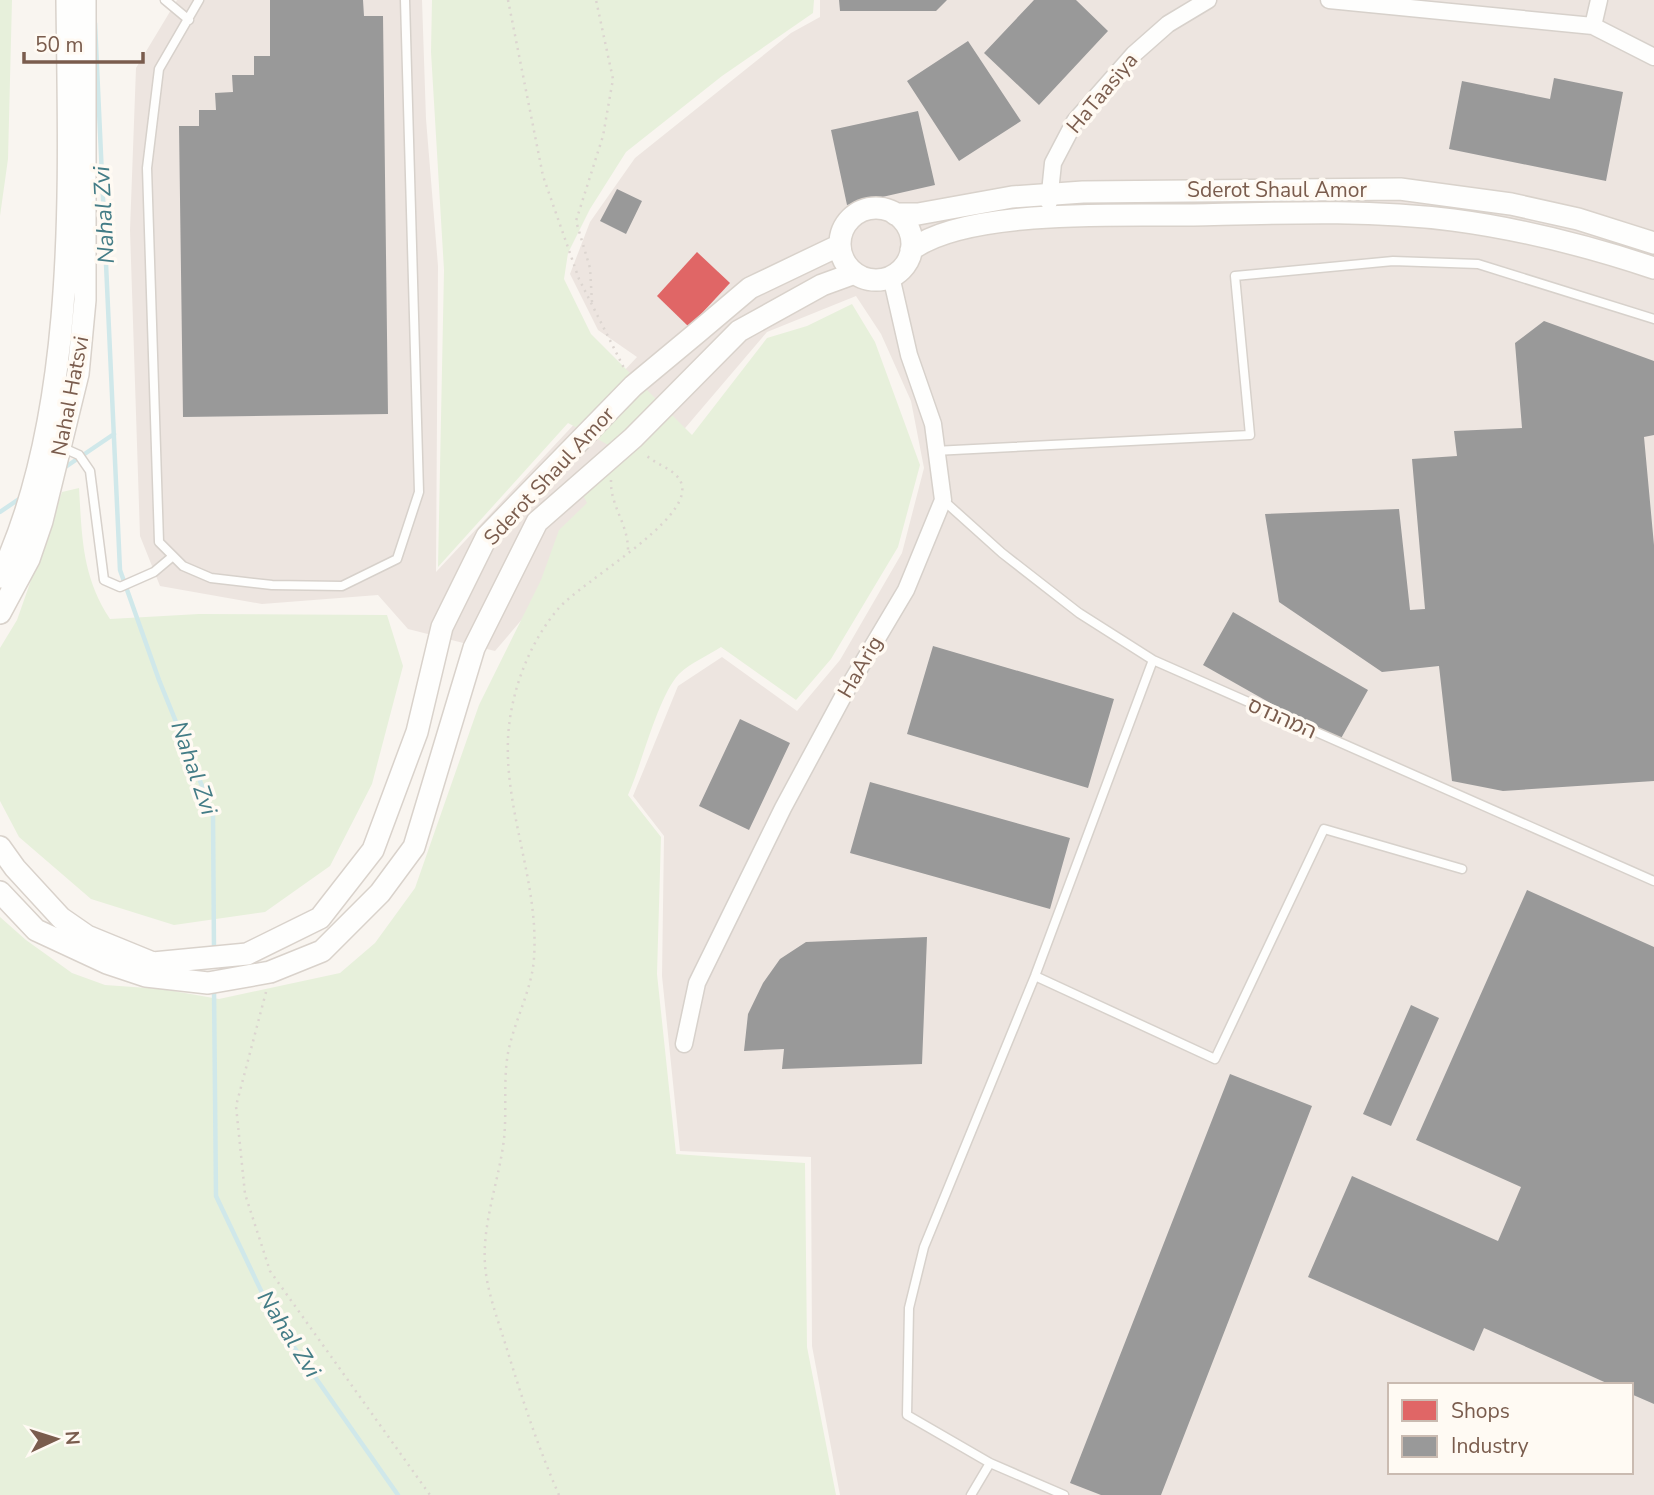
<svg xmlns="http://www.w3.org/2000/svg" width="1654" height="1495" font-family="'Nunito Sans','Noto Sans Hebrew',sans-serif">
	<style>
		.industrial { fill: #ede5e0; fill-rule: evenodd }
		.green { fill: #e7f0db }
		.shops { fill: #e06666 }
		.industry { fill: #999 }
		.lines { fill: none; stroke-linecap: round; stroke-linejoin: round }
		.stream { stroke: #d0e8ea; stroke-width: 4.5 }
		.lane-casing { stroke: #d7d1cb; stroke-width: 11 }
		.street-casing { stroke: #d7d1cb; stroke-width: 19 }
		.secondary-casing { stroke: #d9d2cb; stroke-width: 24 }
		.path { stroke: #dcd5d0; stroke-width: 2.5; stroke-dasharray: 2 5; stroke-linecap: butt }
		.lane { stroke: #fefefd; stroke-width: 8 }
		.street { stroke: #fefefd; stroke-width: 16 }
		.secondary { stroke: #fefefd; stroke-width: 21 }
		.labels { text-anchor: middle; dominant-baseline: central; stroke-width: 7; stroke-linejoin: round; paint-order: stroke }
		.street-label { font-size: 21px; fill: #7a5c4d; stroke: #fffaf3 }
		.water-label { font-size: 23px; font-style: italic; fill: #437c86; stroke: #fffaf3 }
	</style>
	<rect width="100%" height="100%" fill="#f9f5f0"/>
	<path class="industrial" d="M177 0H422L426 119 438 266 436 572 637 357 598 330 570 274 590 222 635 158 791 33 820 17V0H1654V1495H840L812 1346 811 1157 680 1151 662 976 664 836 633 796 678 686 722 657 797 711 840 660 902 553 924 468 911 401 881 334 856 296 767 332 495 651 408 629 378 595 262 604 160 586 140 536 130 230 136 68ZM1390 1385H1631V1472H1390Z"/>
	<path class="green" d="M0 0H12L8 159 0 216Z
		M432 0H814L813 13 722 76 626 152 590 209 568 253 564 279 591 334 692 435 767 338 807 326 852 304 875 342 920 465 898 547 831 659 796 700 721 647C709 655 690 663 679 674 658 696 642 764 628 795L661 837 657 974 676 1154 805 1163 807 1347 836 1495H0V917L26 940 72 973 105 985 162 989 219 999 340 973 375 943 415 888 479 705 541 580 559 530 587 503 582 493 612 447 568 423 438 567 444 270 431 52Z
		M79 488C82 537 82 577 110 619L199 614 387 615 403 666 372 784 330 866 265 912 174 925 91 899 19 837 0 801V648L17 620 62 492Z"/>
	<path class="shops" d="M697 252 730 283 689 327 657 296Z"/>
	<path class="industry" d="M270 0H363L364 16H383L388 414 183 417 179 126H199V110H216L215 93 233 92 232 75H254V56H270Z
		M839 0H947L936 11H840Z
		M1034 0H1076L1108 31 1039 105 984 53Z
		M968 41 1021 121 959 161 907 81Z
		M1554 78 1623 92 1606 181 1449 149 1462 81 1550 99Z
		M918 111 935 185 847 205 831 130Z
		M617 189 642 201 626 234 600 221Z
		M1544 321 1654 361V435L1644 437 1654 545V781L1503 791 1452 781 1439 666 1382 672 1279 602 1265 514 1399 509 1410 610 1425 609 1412 459 1457 456 1454 431 1522 428 1515 343Z
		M1233 612 1368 690 1339 742 1203 665Z
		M933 646 1114 699 1088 788 907 734Z
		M740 719 790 743 749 830 699 806Z
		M870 782 1070 838 1050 909 850 853Z
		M1527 890 1654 947V1404L1631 1394V1385H1611L1484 1328 1474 1351 1308 1277 1352 1176 1498 1241 1521 1187 1416 1140Z
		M927 937 922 1064 782 1069 784 1049 744 1051 748 1014 763 983 780 959 806 942Z
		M1411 1005 1439 1018 1391 1126 1363 1114Z
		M1230 1074 1312 1106 1161 1495H1101L1070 1483Z"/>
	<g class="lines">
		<path class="stream" d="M95 23 120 570 159 680 213 813 214 951
			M61 470 114 434
			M0 512 22 497
			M214 988 216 1196 275 1320 398 1495"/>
		<defs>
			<path id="lane" d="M165 0 189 20
				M199 0 159 69 147 168 159 542 183 566 211 578 272 585 342 586 397 559 419 492 405 0
				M61 447 79 455 90 471 104 580 120 587 154 572 173 556
				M934 451 1250 435 1235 276 1393 261 1478 264 1654 319
				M943 500 1002 553 1079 613 1153 660 1654 881
				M1035 976 1215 1059 1324 829 1462 869
				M971 1495 990 1463
				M1064 1495 990 1463 907 1415 909 1308 924 1247 1035 976 1153 660"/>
			<path id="street" d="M1329 0 1593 26 1654 57
				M1593 26 1599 0
				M1049 202 1053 163 1075 121 1134 54 1168 24 1208 0
				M684 1044 697 983 783 808 846 691 906 590 943 500 933 424 909 355 891 276"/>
			<path id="secondary" d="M840 244a36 36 0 1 1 72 0a36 36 0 1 1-72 0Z
				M895 214H918L1012 197 1083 192 1400 189 1511 204 1578 219 1654 243
				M911 250C966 208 1122 216 1193 215 1279 213 1366 209 1453 220 1521 229 1588 246 1654 268
				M0 577C79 411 69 181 67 0
				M0 613 29 559 42 521 78 374 85 300V0
				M0 847 15 868 61 918 87 936 153 963 247 954 320 918 373 850 417 732 442 627 487 536 633 386 698 332 750 288 840 245
				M0 892 36 930 107 963 146 976 208 983 270 972 322 951 380 893 414 847 474 648 537 522 633 438 739 331 822 285 855 273"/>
		</defs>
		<use href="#lane" class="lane-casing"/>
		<use href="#street" class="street-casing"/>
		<use href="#secondary" class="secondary-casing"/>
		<path class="path" d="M508 0 543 176 579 279 624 368
			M592 302 590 268 576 221 603 136 613 79 596 0
			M611 480C610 506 628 523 628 550
			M266 992 236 1106 245 1194 270 1271 430 1495
			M559 1495C537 1445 521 1395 505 1343 497 1317 487 1291 485 1265 482 1223 499 1181 504 1139 507 1111 503 1081 508 1053 514 1021 532 990 534 958 540 873 494 792 512 707 519 672 535 636 558 609 582 581 689 522 682 486 679 469 654 465 644 453"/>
		<use href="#lane" class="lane"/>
		<use href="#street" class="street"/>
		<use href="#secondary" class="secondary"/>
	</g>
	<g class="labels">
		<g class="street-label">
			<text transform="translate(1102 93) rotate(-50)">HaTaasiya</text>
			<text x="1277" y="190">Sderot Shaul Amor</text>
			<text transform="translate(70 396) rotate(-79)">Nahal Hatsvi</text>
			<text transform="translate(549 476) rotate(-47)">Sderot Shaul Amor</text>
			<text transform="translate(860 667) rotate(-60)">HaArig</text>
			<text transform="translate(1282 718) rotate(24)">המהנדס</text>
		</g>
		<g class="water-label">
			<text transform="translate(104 215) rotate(-93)">Nahal Zvi</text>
			<text transform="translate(194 768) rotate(71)">Nahal Zvi</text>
			<text transform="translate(289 1334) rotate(58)">Nahal Zvi</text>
		</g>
	</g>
	<rect x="1388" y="1383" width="245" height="91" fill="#fffaf3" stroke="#cabbb1" stroke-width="2"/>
	<rect x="1402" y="1400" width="35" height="21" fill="#e06666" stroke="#cabbb1" stroke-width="2"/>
	<text x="1451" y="1418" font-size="21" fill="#7a5c4d">Shops</text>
	<rect x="1402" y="1436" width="35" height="21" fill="#999999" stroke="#cabbb1" stroke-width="2"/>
	<text x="1451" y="1453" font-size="21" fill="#7a5c4d">Industry</text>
	<g transform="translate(56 1439) rotate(86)" stroke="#fffaf3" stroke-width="5" paint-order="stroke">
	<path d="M0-5L12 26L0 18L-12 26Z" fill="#7a5c4d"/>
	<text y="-10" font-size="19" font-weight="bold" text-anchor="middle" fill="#7a5c4d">N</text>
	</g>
	<path d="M24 52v10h119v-10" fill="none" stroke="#7a5c4d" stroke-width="3.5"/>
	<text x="35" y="52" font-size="21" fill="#7a5c4d" stroke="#fffaf3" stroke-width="5" paint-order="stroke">50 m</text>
</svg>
